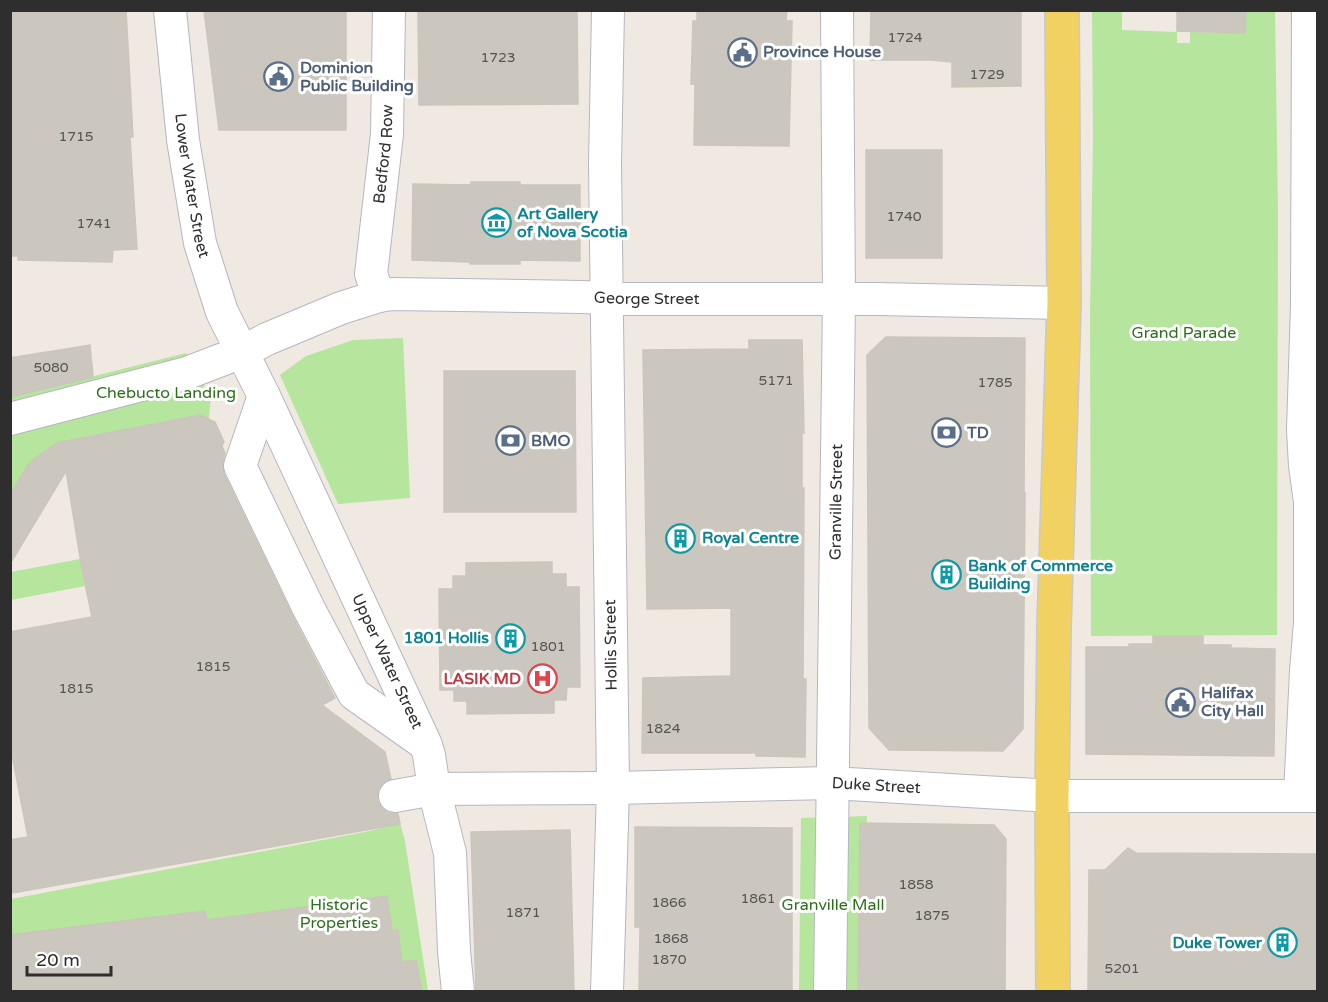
<svg xmlns="http://www.w3.org/2000/svg" width="1328" height="1002" font-family="'Varela Round',sans-serif">
	<style>
		.green { fill: #b6e59e }
		.building { fill: #cbc7bf; stroke: #cbc5ba; stroke-width: 1.5 }
		.lines { fill: none; stroke-linecap: round; stroke-linejoin: round }
		.minor-casing { stroke: #b4b7c1; stroke-width: 34 }
		.major-casing { stroke: #c9c9c9; stroke-width: 36 }
		.minor { stroke: #fff; stroke-width: 32 }
		.major { stroke: #f2d163; stroke-width: 33 }
		.labels { text-anchor: middle; dominant-baseline: central; stroke-width: 6; stroke-linejoin: round; paint-order: stroke }
		.number-label { font-size: 14px; fill: #555452 }
		.service-label { font-size: 16px; font-weight: bold; fill: #4e5e75; stroke: #fff; text-anchor: start }
		.street-label { font-size: 16px; fill: #2e2e2e; stroke: #fff }
		.culture-label { font-size: 16px; font-weight: bold; fill: #0d838f; stroke: #fff; text-anchor: start }
		.park-label { font-size: 16px; fill: #2c6e1b; stroke: #fff }
		.health-label { font-size: 16px; font-weight: bold; fill: #be3a42; stroke: #fff; text-anchor: end }
	</style>
	<rect width="100%" height="100%" fill="#efe9e1"/>
	<path class="green" d="M1092 11H1122V30L1177 32V43H1190V32L1245 33 1246 11H1275L1278 211 1277 635 1091 636 1090 314 1093 140Z
		M403 338 410 498 338 504 280 375 306 356 353 340Z
		M186 353 211 398 208 426 59 448 11 505V397Z
		M80 559 85 586 11 600V572Z
		M867 816 866 991 799 992 801 818Z
		M400 823 405 841 428 991 11 992V899L370 831Z"/>
	<path class="building" d="M10 10H126L133 137H130L137 249 113 250 112 262 18 260V256H10Z
		M204 10H346V130H219Z
		M418 10H577L578 104 419 105Z
		M697 10H787L786 21H792L789 146 694 145 695 84H691L693 21H697Z
		M871 10H1021V86L952 87V62L931 60H870Z
		M1177 10H1246L1245 33 1177 31Z
		M866 150H942V258H866Z
		M471 182H520V185H580V261L520 260V264H470V262L412 260 413 184 471 185Z
		M886 337 1025 338 1024 493H1025L1023 729 1003 751 889 750 869 728 867 355Z
		M749 340H802L804 433H802V488H804L803 679H806L805 757 756 756V753H642L643 678 731 676V608L647 609 643 350 749 349Z
		M90 345 93 377 10 397V358Z
		M444 371H575L576 512H444Z
		M200 415 215 422 224 442 222 446 225 453 223 461 224 474 293 617 335 698 322 705 385 752 391 779 383 783 378 789 377 800 381 807 388 813 398 814 400 824 13 893 10 877V840L28 837 10 745V632L92 617 82 569 66 471 10 564V495L30 462 57 443Z
		M552 562V574H566V587H579L580 687H567L566 700H554V713L467 714V701H454V690H440L439 589H453V576H466V563Z
		M1153 636H1203V645H1231V648L1275 649 1274 756 1086 754V647H1129V644H1153Z
		M860 823 994 825 1006 839 1005 992H858Z
		M635 827 792 828V992H639L640 927H635Z
		M570 830 574 992H476L471 832Z
		M1128 848 1136 853 1317 854V992H1088L1089 870H1105Z
		M387 896 392 931 398 930 402 962 416 960 422 992H10V935L205 911 207 920Z"/>
	<g class="lines">
		<defs>
			<g id="minor">
				<path id="s1" d="M170 10 183 140 200 243 222 312 264 396 426 745 429 755 434 789 450 853 454 951 458 992"/>
				<path id="s2" d="M379 296 371 274 387 134 389 10"/>
				<path d="M264 396 240 466 309 609 354 694 425 744"/>
				<path id="s3" d="M10 419 187 373 242 352 267 339 341 308 379 296 392 294 582 297 624 299H878L1064 303"/>
				<path d="M1300 795 1306 671 1310 622V502L1305 466 1303 430 1307 305 1308 10"/>
				<path id="s4" d="M395 796 434 789 613 788 832 783 1052 796H1318"/>
				<path d="M607 992 613 788 605 164 608 10"/>
				<path id="s5" d="M830 992 839 300 837 10"/>
			</g>
			<path id="major" d="M1053 992 1052 796 1054 628 1064 303 1062 10"/>
		</defs>
		<use href="#minor" class="minor-casing"/>
		<use href="#major" class="major-casing"/>
		<use href="#minor" class="minor"/>
		<use href="#major" class="major"/>
	</g>
	<defs>
		<symbol id="civic-ring" viewBox="-11 -11 22 22"><circle r="9.5" fill="#fff" stroke="#5c6f8a" stroke-width="1.5"/><path d="M-.6-6.5H3V-4.5H.6V-3L4-1V1h2V6H-6V1h2V-1L-.6-3ZM-1.2 2.5V6h2.4V2.5Z" fill="#5c6f8a"/></symbol>
		<symbol id="museum-ring" viewBox="-11 -11 22 22"><circle r="9.5" fill="#fff" stroke="#0f9aa8" stroke-width="1.5"/><path d="M0-6L6-3V-2H-6V-3ZM-5-1h2V3h-2ZM-1-1h2V3h-2ZM3-1h2V3H3ZM-6 4H6V6H-6Z" fill="#0f9aa8"/></symbol>
		<symbol id="bank-ring" viewBox="-11 -11 22 22"><circle r="9.5" fill="#fff" stroke="#5c6f8a" stroke-width="1.5"/><path d="M-6-4H6V4H-6ZM0-2.3a2.3 2.3 0 1 0 0 4.6a2.3 2.3 0 1 0 0-4.6Z" fill="#5c6f8a"/></symbol>
		<symbol id="building-ring" viewBox="-11 -11 22 22"><circle r="9.5" fill="#fff" stroke="#0f9aa8" stroke-width="1.5"/><path d="M-4-6H4V6H1V3H-1V6H-4ZM-2.5-4.3h1.7v1.8h-1.7ZM.8-4.3h1.7v1.8H.8ZM-2.5-1h1.7V.8h-1.7ZM.8-1h1.7V.8H.8Z" fill="#0f9aa8"/></symbol>
		<symbol id="hospital-ring" viewBox="-11 -11 22 22"><circle r="9.5" fill="#fff" stroke="#e0444e" stroke-width="1.5"/><path d="M-5-5h3v3.5h4V-5h3V5h-3V1.5h-4V5h-3Z" fill="#e0444e"/></symbol>
	</defs>
	<g fill-rule="evenodd">
		<use href="#civic-ring" x="726" y="36" width="33" height="33"/>
		<use href="#civic-ring" x="262" y="60" width="33" height="33"/>
		<use href="#museum-ring" x="480" y="206" width="33" height="33"/>
		<use href="#bank-ring" x="930" y="416" width="33" height="33"/>
		<use href="#bank-ring" x="494" y="424" width="33" height="33"/>
		<use href="#building-ring" x="664" y="522" width="33" height="33"/>
		<use href="#building-ring" x="930" y="558" width="33" height="33"/>
		<use href="#building-ring" x="494" y="622" width="33" height="33"/>
		<use href="#hospital-ring" x="526" y="662" width="33" height="33"/>
		<use href="#civic-ring" x="1164" y="686" width="33" height="33"/>
		<use href="#building-ring" x="1266" y="926" width="33" height="33"/>
	</g>
	<g class="labels">
		<g class="number-label">
			<text x="905" y="37">1724</text>
			<text x="498" y="57">1723</text>
			<text x="987" y="74">1729</text>
			<text x="76" y="136">1715</text>
			<text x="904" y="216">1740</text>
			<text x="94" y="223">1741</text>
			<text x="51" y="367">5080</text>
			<text x="776" y="380">5171</text>
			<text x="995" y="382">1785</text>
			<text x="548" y="646">1801</text>
			<text x="213" y="666">1815</text>
			<text x="76" y="688">1815</text>
			<text x="663" y="728">1824</text>
			<text x="916" y="884">1858</text>
			<text x="758" y="898">1861</text>
			<text x="669" y="902">1866</text>
			<text x="523" y="912">1871</text>
			<text x="932" y="915">1875</text>
			<text x="671" y="938">1868</text>
			<text x="669" y="959">1870</text>
			<text x="1122" y="968">5201</text>
		</g>
		<g class="service-label">
			<text x="763" y="52">Province House</text>
			<text x="300" y="68">Dominion<tspan x="300" dy="18">Public Building</tspan></text>
			<text x="967" y="433">TD</text>
			<text x="531" y="441">BMO</text>
			<text x="1201" y="693">Halifax<tspan x="1201" dy="18">City Hall</tspan></text>
		</g>
		<g class="street-label">
			<text stroke="none"><textPath href="#s2" startOffset="144">Bedford Row</textPath></text>
			<text stroke="none"><textPath href="#s1" startOffset="177">Lower Water Street</textPath></text>
			<text stroke="none"><textPath href="#s3" startOffset="658">George Street</textPath></text>
			<text stroke="none"><textPath href="#s5" startOffset="490">Granville Street</textPath></text>
			<text transform="translate(611 645) rotate(-91)">Hollis Street</text>
			<text stroke="none"><textPath href="#s1" startOffset="694">Upper Water Street</textPath></text>
			<text stroke="none"><textPath href="#s4" startOffset="482">Duke Street</textPath></text>
		</g>
		<g class="culture-label">
			<text x="517" y="214">Art Gallery<tspan x="517" dy="18">of Nova Scotia</tspan></text>
			<text x="702" y="538">Royal Centre</text>
			<text x="968" y="566">Bank of Commerce<tspan x="968" dy="18">Building</tspan></text>
			<text x="489" y="638" text-anchor="end">1801 Hollis</text>
			<text x="1262" y="943" text-anchor="end">Duke Tower</text>
		</g>
		<g class="park-label">
			<text x="1184" y="333">Grand Parade</text>
			<text x="166" y="393">Chebucto Landing</text>
			<text x="339" y="905">Historic<tspan x="339" dy="18">Properties</tspan></text>
			<text x="833" y="905">Granville Mall</text>
		</g>
		<g class="health-label">
			<text x="521" y="679">LASIK MD</text>
		</g>
	</g>
	<rect width="1328" height="1002" fill="none" stroke="#2e2e2e" stroke-width="24"/>
	<path d="M27 966v9h84v-9" fill="none" stroke="#2e2e2e" stroke-width="3"/>
	<text x="36" y="966" font-size="18" fill="#2e2e2e" stroke="#ffffff" stroke-width="4.5" paint-order="stroke">20 m</text>
</svg>
